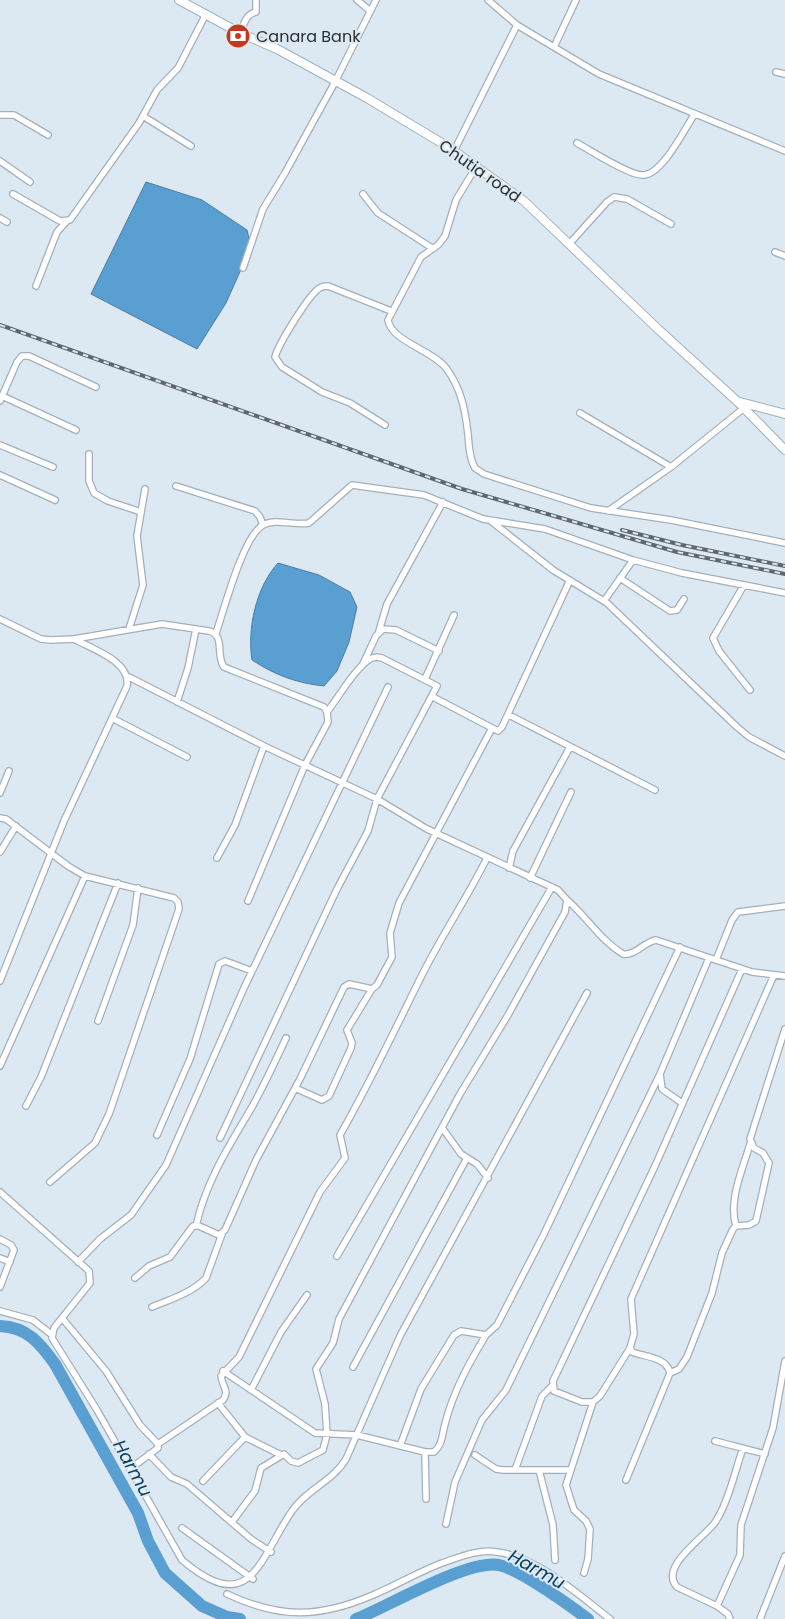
<svg xmlns="http://www.w3.org/2000/svg" width="785" height="1619" font-family="Poppins,sans-serif">
	<style>
		.water { fill: #5a9fd2; stroke: #4c7da2 }
		.lines { fill: none; stroke-linecap: round; stroke-linejoin: round }
		.river { stroke: #5a9fd2; stroke-width: 12 }
		.street-casing { stroke: #a4afb9; stroke-width: 8 }
		.secondary-casing { stroke: #a4afb9; stroke-width: 10 }
		.street { stroke: #fff; stroke-width: 5.5 }
		.secondary { stroke: #fff; stroke-width: 8 }
		.rail-casing { stroke: #5f666c; stroke-width: 4 }
		.rail { stroke: #dce9f3; stroke-width: 2; stroke-dasharray: 5.5; stroke-linecap: butt }
		.labels { text-anchor: middle; dominant-baseline: central; stroke-width: 4; stroke-linejoin: round; paint-order: stroke }
		.poi-label { font-size: 16px; fill: #2a2f33; stroke: #dce9f3; text-anchor: start }
		.street-label { font-size: 16px; fill: #2a2f33; stroke: #dce9f3 }
		.water-label { font-size: 18px; font-style: italic; fill: #073f61; stroke: #dce9f3 }
	</style>
	<rect width="100%" height="100%" fill="#dce9f3"/>
	<path class="water" d="M146 182 202 200 247 230 251 247 226 303 197 349 91 294Z
		M278 563 319 575 350 592 357 607 349 642 337 671 324 686C296 683 275 675 252 660 247 629 256 587 278 563Z"/>
	<g class="lines">
		<path class="river" d="M0 1326C27 1327 40 1343 55 1364L138 1513 148 1541 165 1573 202 1606 227 1617 240 1619
			M356 1619C389 1606 468 1559 499 1565 521 1570 569 1605 588 1619"/>
		<defs>
			<path id="street" d="M357 0 369 10
				M517 25 599 74 785 151
				M240 33C244 24 246 14 256 12V0
				M554 47 576 0
				M776 72 785 74
				M0 115H14L48 135
				M143 116 191 146
				M577 143C590 150 630 176 643 175 662 175 684 130 694 115
				M454 151 517 25 488 0
				M0 161 30 182
				M476 167 456 200 445 236 438 245 421 257 388 320C391 341 432 350 446 368 461 388 465 409 468 434 469 445 469 458 475 468L484 474 591 508 671 520 785 543
				M13 194 60 221 70 220 139 123 157 90 178 68 206 14
				M363 194 378 213 432 248
				M0 218 7 222
				M570 243 607 202 614 197 627 199 671 224
				M775 252 785 256
				M243 268 263 209 285 173 335 82 376 0
				M36 286 57 232 66 222
				M2 396 76 430
				M0 401 17 362 22 356H29L96 387
				M580 413 671 467
				M385 425 350 403 322 392 282 367 275 357C279 343 306 300 317 290 320 287 324 286 328 286L391 311
				M0 445 53 467
				M89 454V481L94 493 108 501 141 512
				M0 475 55 500
				M176 486 255 511 260 517 263 525
				M608 511 671 467 744 408
				M491 521 553 570 607 603 737 727 749 737 785 756
				M620 578 670 611 677 610 684 599
				M744 585 713 638 719 651 750 690
				M604 601 633 560
				M0 619 41 639 51 640 74 639 162 624 209 631C226 636 215 655 224 667L324 707 327 712 328 722 305 765 248 901
				M129 629 143 585 137 536 145 489
				M379 631 387 604 443 502
				M216 633C224 610 243 536 263 525 276 518 295 526 309 523L352 485 424 495 483 519 545 529 633 560 682 573 785 593
				M363 664 376 636 383 629 396 630 439 651
				M129 677 264 746 377 799 427 829 558 890 567 900 565 912 508 1015 460 1094 339 1319 333 1343 316 1369 325 1404 327 1434 323 1450 298 1463 291 1461 284 1454 261 1468 255 1491 232 1522
				M425 679 454 615
				M433 697 494 729 498 731 502 727 570 580
				M177 702 188 668 196 629
				M509 715 655 790
				M112 718 187 757
				M0 793 9 771
				M0 818 6 819 68 866 85 876 174 898 178 902 179 909 109 1114 95 1143 50 1182
				M0 852 16 826
				M217 858 235 825 264 746
				M509 868 513 851 570 747
				M530 878 571 792
				M567 900C587 917 600 940 623 954 635 956 644 942 656 940L752 972 785 976
				M716 960 732 920 738 912 785 906
				M0 981 64 821 127 686C131 661 92 649 74 639
				M98 1021 133 925 138 888
				M0 1066 85 876
				M295 1088 322 1100 329 1096 351 1048 352 1043 347 1030 372 989
				M682 1103 662 1089 660 1074 709 958
				M26 1106 41 1077 118 883
				M443 1129 461 1154 477 1164 488 1178
				M157 1135 190 1059 219 964 225 961 252 971
				M220 1138 337 889 368 831 377 799 437 686 382 658C378 657 374 657 370 659 356 667 338 698 327 712
				M0 1192 89 1271 90 1283 54 1328 52 1338 97 1410 182 1560C251 1619 259 1559 292 1511 306 1490 333 1481 346 1459L400 1336 587 993
				M196 1226C206 1181 229 1146 252 1107 264 1085 275 1062 286 1038
				M736 1226C728 1200 743 1169 750 1144
				M0 1239 11 1245 14 1250 0 1287
				M337 1256 552 887
				M0 1258 10 1262
				M78 1262 100 1239 131 1215 166 1165 244 988 388 687
				M135 1278 149 1266 170 1257 193 1226H199L219 1235 225 1230 256 1160 300 1079 344 987 349 984 372 989 377 985 392 957 390 933 399 903 492 728
				M152 1307C171 1299 192 1293 206 1278L222 1234
				M0 1311 33 1320 51 1334
				M62 1318 106 1371 140 1425 158 1444V1448L130 1469
				M630 1348 600 1396 593 1402H582L554 1391 553 1381 655 1166 742 969
				M353 1367 467 1158
				M223 1371 315 1433 357 1435 425 1452H434C443 1444 442 1434 445 1424 453 1392 469 1363 486 1335
				M670 1373 679 1369 687 1357 712 1293 722 1253 733 1229 736 1226 749 1225 756 1221 769 1163 763 1153 754 1148 750 1139 785 1029
				M251 1390 281 1332 307 1295
				M218 1403 245 1437 281 1455
				M715 1441 765 1454
				M158 1444 223 1400C230 1390 222 1387 221 1376L239 1357 320 1192 345 1158 340 1135C370 1083 395 1029 422 975 442 935 467 898 487 858
				M400 1446 421 1389 454 1335 461 1331 486 1335 497 1325 543 1236 680 947
				M743 1448C735 1471 729 1500 716 1521 707 1536 658 1566 677 1587L717 1606 740 1555 741 1525 773 1428 785 1361
				M425 1452 426 1499
				M149 1454 171 1477 187 1484 251 1539 271 1552
				M475 1455 496 1469 503 1470H570
				M515 1470 542 1396 552 1386
				M539 1470 553 1525 555 1560
				M626 1480 670 1373C667 1357 645 1357 632 1352L630 1348 634 1334 631 1299 774 975
				M203 1481 245 1437
				M446 1524 455 1482 482 1420 506 1390 660 1074
				M182 1528 253 1579
				M584 1573 588 1559 590 1529 586 1521 574 1510 566 1485 593 1402
				M227 1594C280 1619 320 1618 373 1595 397 1585 418 1572 442 1563 460 1557 478 1549 497 1552 537 1557 579 1595 610 1619
				M717 1606 728 1614 730 1619
				M760 1619 785 1556"/>
			<path id="secondary" d="M179 0 240 33 277 49 367 98 450 148 524 201 659 330 738 402 785 450
				M740 402 785 414"/>
		</defs>
		<use href="#street" class="street-casing"/>
		<use href="#secondary" class="secondary-casing"/>
		<use href="#street" class="street"/>
		<use href="#secondary" class="secondary"/>
		<defs>
			<path id="rail" d="M0 325 462 489 677 552 785 574
				M622 530 682 545 785 566"/>
		</defs>
		<use href="#rail" class="rail-casing"/>
		<use href="#rail" class="rail"/>
	</g>
	<defs>
		<symbol id="bank-disc" viewBox="-11 -11 22 22"><circle r="9.5" fill="#c4391e" stroke="#dce9f3"/><path d="M-6-4H6V4H-6ZM0-2.3a2.3 2.3 0 1 0 0 4.6a2.3 2.3 0 1 0 0-4.6Z" fill="#fff"/></symbol>
	</defs>
	<g fill-rule="evenodd">
		<use href="#bank-disc" x="224" y="22" width="28" height="28"/>
	</g>
	<g class="labels">
		<g class="poi-label">
			<text x="256" y="36">Canara Bank</text>
		</g>
		<g class="street-label">
			<text transform="translate(480 171) rotate(35)">Chutia road</text>
		</g>
		<g class="water-label">
			<text transform="translate(133 1468) rotate(61)">Harmu</text>
			<text transform="translate(537 1569) rotate(29)">Harmu</text>
		</g>
	</g>
</svg>
